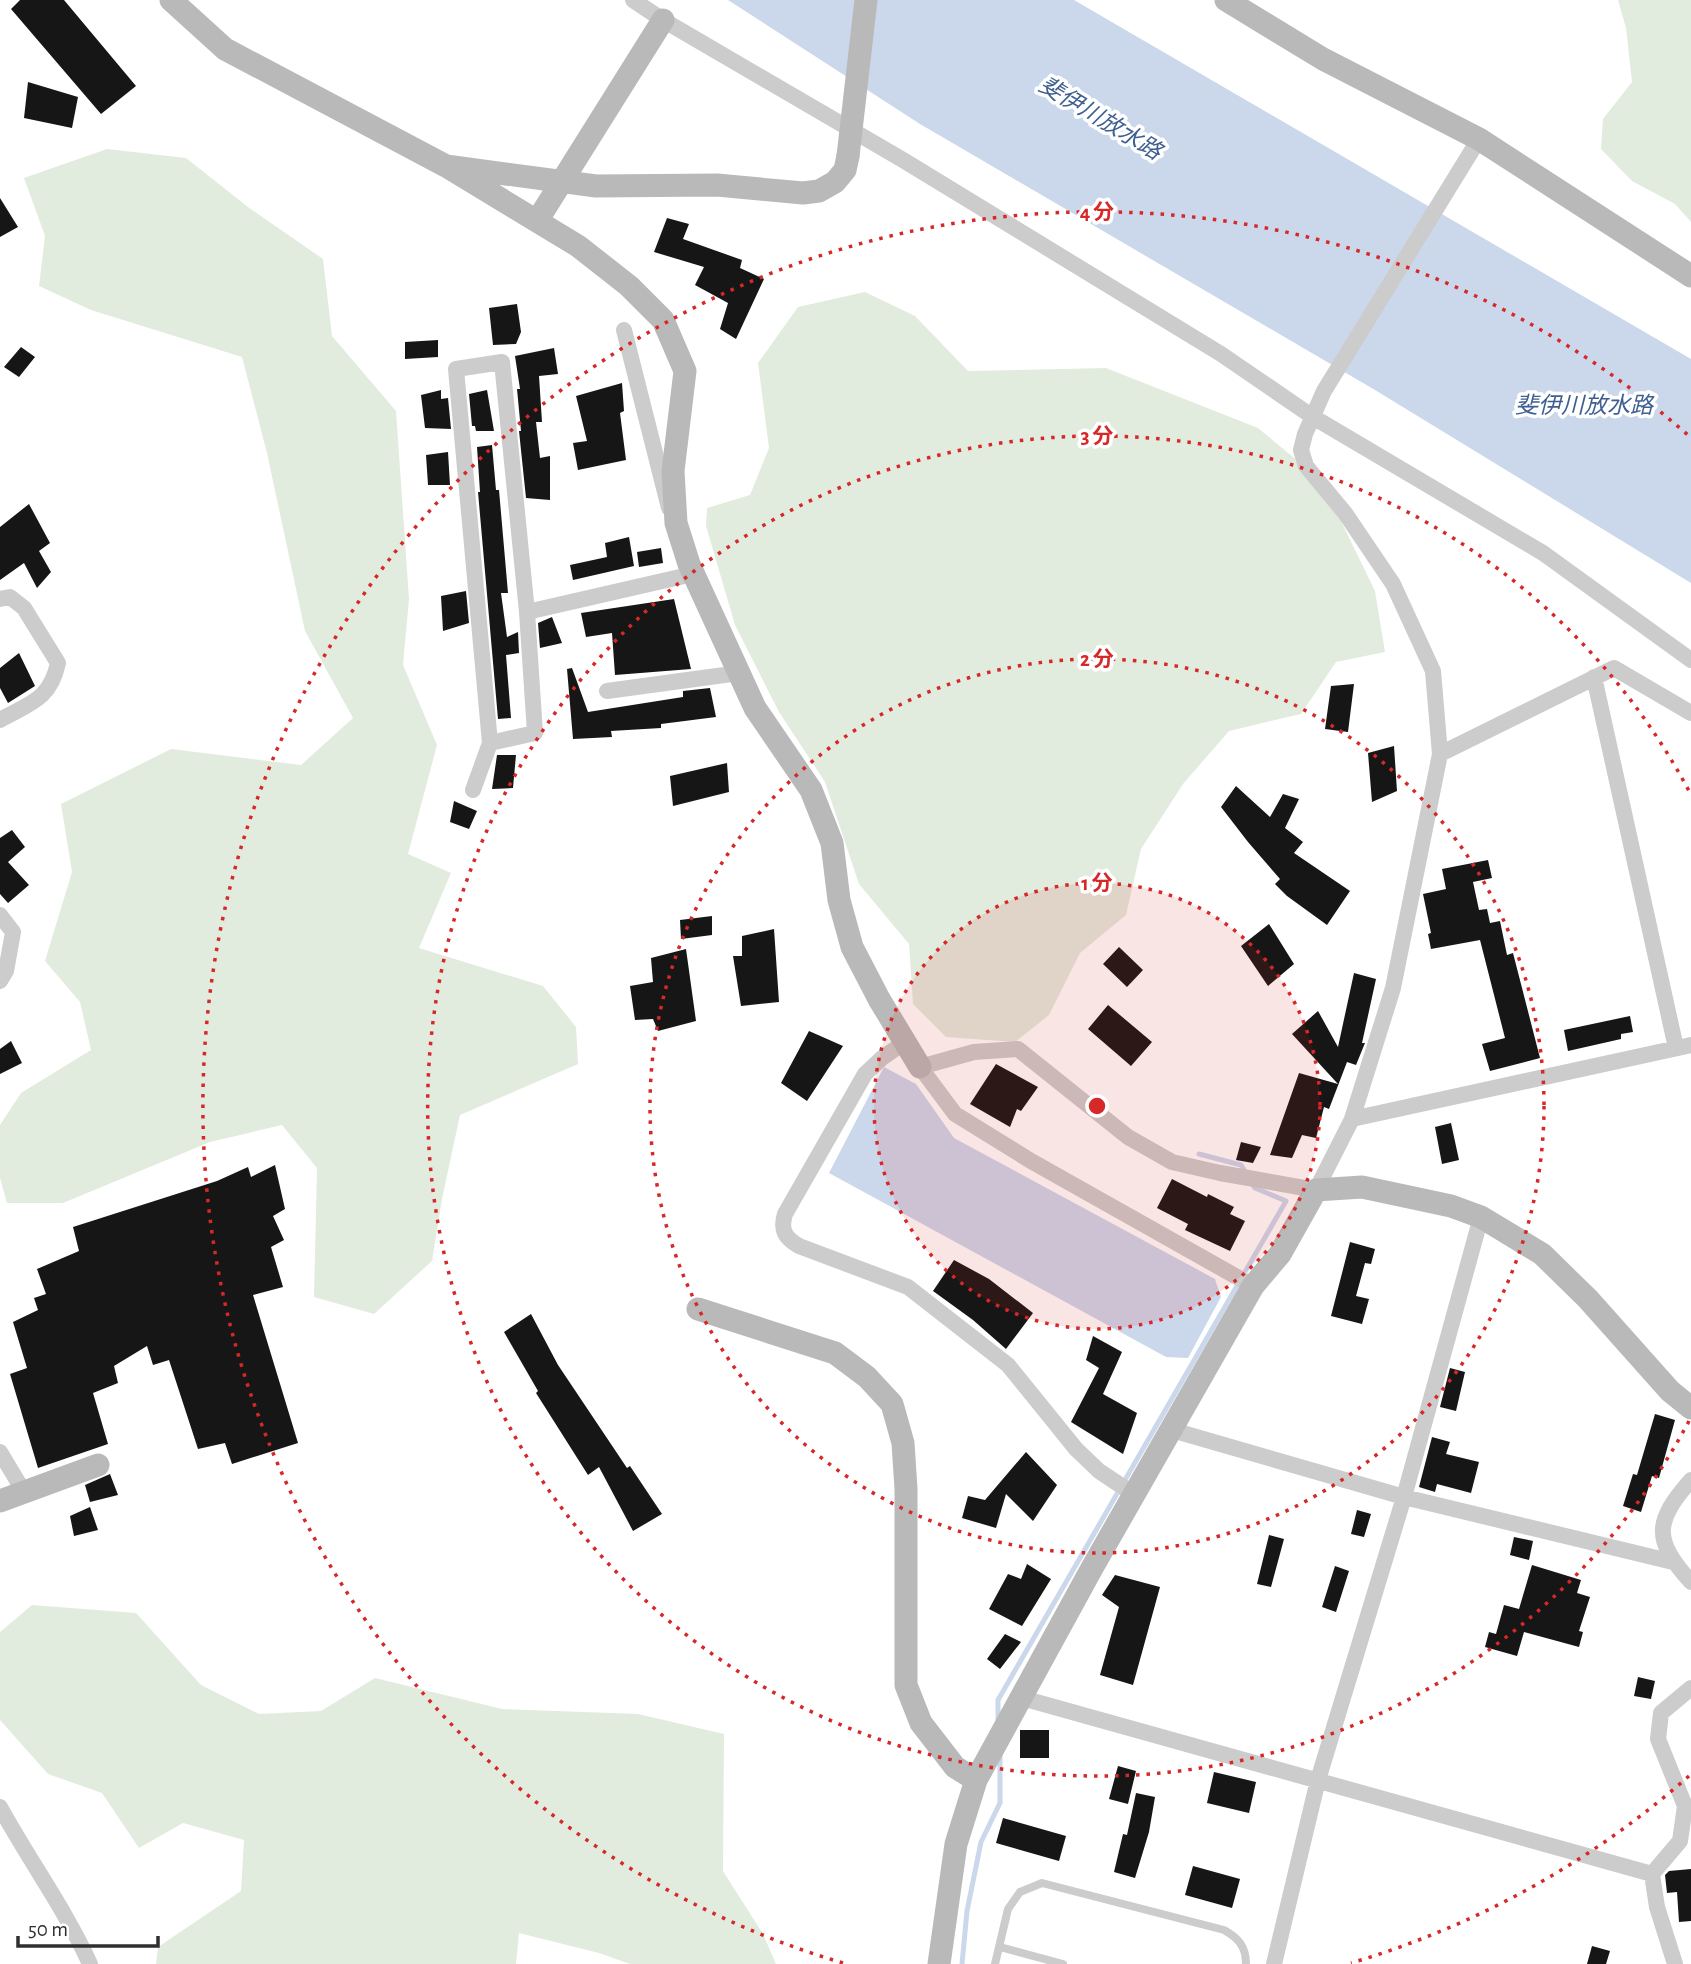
<svg xmlns="http://www.w3.org/2000/svg" width="1691" height="1964" font-family="'Alegreya Sans','Noto Sans JP',sans-serif">
	<style>
		.green { fill: #e2ecde }
		.water { fill: #cbd8eb }
		.lines { fill: none; stroke-linecap: round; stroke-linejoin: round }
		.stream { stroke: #cbd8eb; stroke-width: 5 }
		.building { fill: #161616 }
		.lane { stroke: #ccc; stroke-width: 8 }
		.street { stroke: #ccc; stroke-width: 16 }
		.secondary { stroke: #b9b9b9; stroke-width: 23 }
		.secondary-bridge { stroke: #b9b9b9; stroke-width: 23 }
		.ring { fill: none; stroke: #d62828; stroke-width: 3.5; stroke-dasharray: 3.5 7 }
		.labels { text-anchor: middle; dominant-baseline: central; stroke-width: 7; stroke-linejoin: round; paint-order: stroke }
		.water-label { font-size: 23px; font-style: italic; fill: #3f5f90; stroke: #fff }
		.centre { fill: #d62828; stroke: #fff; stroke-width: 3.5 }
		.ring-label { font-size: 21px; text-anchor: middle; font-weight: bold; fill: #d62828; stroke: #fff; stroke-width: 7; stroke-linejoin: round; paint-order: stroke }
	</style>
	<rect width="100%" height="100%" fill="#fff"/>
	<path class="green" d="M1618 0H1691V222L1675 204 1632 181 1601 149 1603 119 1632 82 1626 28Z
		M107 149 186 158 248 207 323 259 332 336 396 411 409 599 403 665 437 745 408 854 451 873 419 948 543 986 576 1027 578 1064 460 1115 442 1199 432 1261 374 1314 314 1297 317 1168 282 1125 210 1142 63 1203H7L0 1178V1125L21 1093 91 1050 80 1002 45 961 72 872 61 804 171 749 301 765 353 718 305 631 267 453 242 357 91 310 39 286 45 236 24 178Z
		M865 292 915 316 968 371 1106 368 1258 428 1321 480 1375 591 1385 652 1336 662 1301 714 1229 731 1183 784 1141 849 1126 915 1080 953 1049 1015 1015 1042 946 1037 913 1004 909 944 859 884 825 782 779 712 735 625 706 526 707 508 750 495 769 448 758 363 798 307Z
		M32 1605 136 1613 201 1685 259 1714 321 1711 375 1678 502 1709 638 1714 724 1734 723 1871 763 1934 776 1964H630L599 1953 519 1933 516 1964H156L158 1947 241 1891 244 1840 183 1823 139 1848 102 1793 48 1774 0 1720V1632Z"/>
	<path class="water" d="M728 0H1074L1691 359V583L1375 390 920 124Z
		M884 1067 916 1084 954 1138 1215 1279 1221 1297 1188 1358 1166 1357 829 1173Z"/>
	<g class="lines">
		<path class="stream" d="M1199 1154 1241 1165 1246 1173
			M998 1720V1700L1286 1201 1255 1188 1251 1182
			M962 1964 967 1911 981 1842 1000 1803V1755"/>
	</g>
	<path class="building" d="M20 0H64L136 86 101 114 11 9Z
		M28 82 78 97 72 128 24 118Z
		M0 198 18 227 0 237Z
		M667 218 689 224 683 239 742 260 740 268 764 279 736 339 720 329 728 303 695 285 704 267 654 252Z
		M517 304 521 332 516 344 493 345 489 308Z
		M438 340V357L405 359V342Z
		M21 347 35 357 19 377 4 367Z
		M554 348 558 374 539 376 542 422H536L540 458 550 456V500L526 498 519 431H521L517 389H520L515 356Z
		M622 383 624 411 620 413 626 460 578 470 573 443 587 441 576 396Z
		M441 390V399L448 398 451 429 425 428 421 395Z
		M487 390 494 431H476L475 426H472L469 394Z
		M492 445 496 490H499L508 593H501L507 637 518 632 519 653 506 655 511 718 498 719 478 492H480L477 447Z
		M448 452 450 485H428L426 455Z
		M29 504 50 543 39 551 51 572 37 588 24 563 0 580V527Z
		M629 537 634 566 573 580 570 565 607 557 605 543Z
		M661 548 663 563 639 567 637 552Z
		M466 591 469 623 443 631 441 596Z
		M674 599 691 669 615 675 612 633 586 637 581 613Z
		M552 617 562 643 540 648 538 623Z
		M19 653 35 686 8 703 0 688V668Z
		M572 668 588 712 683 697V691L710 688 716 717 661 724V728L611 731 612 737 573 739 567 669Z
		M1354 684 1348 732 1325 729 1331 686Z
		M1394 746 1397 791 1372 802 1368 753Z
		M497 755H516L513 788 492 789Z
		M727 763 729 792 673 806 670 776Z
		M1236 786 1270 817 1283 794 1299 799 1285 828 1303 842 1294 853 1350 891 1327 925 1287 896 1275 884 1280 879 1248 842 1221 807Z
		M454 801 477 811 469 829 450 822Z
		M12 830 25 847 8 862 29 885 8 903 0 894V838Z
		M1488 860 1492 878 1473 882 1479 910 1487 909 1490 923 1500 921 1507 955 1513 953 1540 1058 1490 1071 1482 1044 1505 1038 1480 940 1431 949 1428 934 1431 933 1423 894 1446 889 1442 869Z
		M712 916V935L681 939 680 920Z
		M1269 924 1294 964 1268 986 1241 946Z
		M774 929 779 1002 741 1006 733 956H742V936Z
		M1119 947 1143 970 1127 987 1103 964Z
		M686 949 696 1021 658 1031 653 1019 635 1020 630 986 653 982 651 958Z
		M1354 973 1376 979 1362 1043H1365L1356 1065 1347 1062 1329 1109 1324 1107 1316 1138 1302 1135 1292 1158 1270 1155 1299 1073 1338 1084 1292 1034 1318 1011 1338 1047Z
		M1108 1005 1152 1042 1131 1066 1088 1029Z
		M1630 1016 1633 1032 1621 1034V1039L1568 1051 1564 1030Z
		M809 1031 843 1046 807 1101 781 1083Z
		M11 1041 22 1063 0 1074V1049Z
		M996 1064 1038 1087 1021 1111 1017 1109 1010 1127 970 1104Z
		M1451 1123 1459 1160 1442 1164 1435 1127Z
		M1241 1142 1261 1147 1253 1163 1236 1160Z
		M275 1165 285 1209 273 1216 284 1240 271 1247 283 1287 253 1295 298 1443 232 1464 225 1443 198 1449 169 1360 153 1365 147 1346 114 1366 118 1383 93 1393 108 1444 38 1468 10 1374 27 1368 13 1322 38 1310 34 1298 46 1294 37 1269 79 1251 73 1227 217 1181 248 1167 251 1177Z
		M1172 1179 1207 1197 1208 1194 1234 1207 1230 1214 1245 1221 1230 1251 1185 1230 1188 1224 1157 1208Z
		M1350 1242 1375 1249 1371 1264 1365 1263 1356 1296 1369 1299 1362 1324 1331 1316Z
		M954 1260 989 1279 1033 1313 1006 1349 973 1320 933 1291Z
		M531 1314 558 1365 627 1468 630 1466 662 1514 633 1531 599 1467 588 1475 536 1393 538 1391 504 1332Z
		M1093 1336 1122 1352 1103 1394 1137 1413 1123 1454 1071 1422 1099 1368 1086 1360Z
		M1450 1368 1465 1372 1456 1411 1440 1407Z
		M1655 1414 1675 1420 1659 1478 1652 1476 1641 1512 1623 1506 1633 1474 1637 1475Z
		M1432 1437 1450 1442 1446 1454 1479 1462 1471 1493 1437 1484 1435 1492 1419 1487Z
		M1026 1452 1057 1485 1033 1521 1006 1494 996 1528 962 1518 968 1496 985 1500Z
		M110 1474 118 1495 90 1502 85 1485Z
		M90 1507 98 1530 74 1536 70 1516Z
		M1357 1510 1371 1514 1364 1537 1351 1534Z
		M1269 1535 1284 1539 1271 1587 1257 1584Z
		M1514 1537 1533 1541 1529 1560 1510 1555Z
		M1027 1564 1051 1579 1022 1626 989 1609 1008 1574 1021 1579Z
		M1532 1565 1581 1580 1577 1593 1590 1597 1579 1631 1583 1632 1579 1647 1524 1632 1517 1656 1485 1647 1489 1632 1496 1634 1504 1605 1519 1609Z
		M1335 1566 1349 1571 1336 1612 1322 1607Z
		M1115 1575 1160 1587 1133 1685 1100 1675 1119 1607 1102 1595Z
		M1005 1634 1021 1642 1000 1669 987 1659Z
		M1638 1677 1655 1681 1651 1699 1634 1696Z
		M1020 1730H1049V1758H1020Z
		M1118 1766 1136 1771 1128 1804 1109 1799Z
		M1214 1772 1256 1782 1249 1813 1207 1803Z
		M1136 1793 1155 1797 1149 1832 1135 1878 1114 1872 1123 1834 1127 1835Z
		M1003 1818 1066 1836 1059 1861 996 1843Z
		M1193 1866 1240 1879 1232 1908 1185 1895Z
		M1691 1869V1921L1679 1922 1677 1892 1667 1893 1665 1875 1669 1871Z
		M1592 1946 1610 1951 1606 1964H1587Z"/>
	<g class="lines">
		<path class="lane" d="M1000 1947 1063 1964
			M995 1964 1008 1909 1020 1892 1042 1883 1224 1930C1238 1938 1246 1946 1246 1964"/>
		<path class="street" d="M633 0 663 20 903 160 1221 354 1313 417 1543 553 1691 660
			M624 330 669 508
			M0 599 10 597 24 608 58 663C50 700 30 703 0 720
			M1594 677 1676 1048
			M607 691 739 673
			M490 743 456 369 502 362 527 612
			M1440 754 1614 668 1691 713
			M473 790 490 743 535 733 527 612 693 574
			M0 915 13 932 6 971 0 981
			M905 1042 882 1058 865 1074 785 1214C780 1230 785 1238 799 1246L908 1287 1008 1365 1076 1449 1099 1471 1135 1495
			M1352 1119 1691 1045
			M1253 1286 1031 1161 955 1114 920 1067 974 1052 1018 1049 1128 1137 1172 1162 1220 1173 1316 1190 1352 1119 1393 988 1440 754 1433 671 1393 584 1345 513 1306 466 1301 450 1305 434 1324 391 1479 139
			M1172 1430 1404 1497 1673 1562
			M0 1452 24 1492
			M1691 1480C1654 1522 1653 1540 1691 1582
			M1022 1698 1652 1874
			M0 1807C29 1860 65 1909 90 1964
			M1274 1964 1318 1780 1404 1497 1481 1217
			M1675 1964 1657 1907 1652 1874 1680 1841 1685 1806 1658 1739 1661 1713 1691 1688"/>
		<path class="secondary" d="M171 0 225 49 446 166 596 186 717 185 803 193 819 191 835 182 845 170 848 156
			M1226 0 1323 59 1479 139 1691 276
			M446 166 578 246 629 286 663 320 685 371 673 471 676 523 689 564 755 708 811 790 832 843 839 900 852 947 879 999 920 1067
			M537 221 663 20
			M698 1309 835 1353 867 1377 892 1404 903 1443 906 1489V1685L921 1723 955 1767 976 1780
			M0 1501 98 1465
			M939 1964 956 1844 976 1780 1092 1568 1253 1286 1280 1254 1316 1190 1362 1187 1451 1206 1481 1217 1542 1254 1588 1299 1670 1391 1691 1408"/>
		<path class="secondary-bridge" d="M848 156 866 0"/>
	</g>
	<circle cx="1097" cy="1106" r="223" fill="#d62828" fill-opacity=".12"/>
	<g class="ring">
		<circle cx="1097" cy="1106" r="223"/>
		<circle cx="1097" cy="1106" r="447"/>
		<path d="M1689 1421A670 670 0 1 1 1689 791"/>
		<path d="M1689 1776A894 894 0 0 1 1351 1963M843 1963A894 894 0 1 1 1689 436"/>
	</g>
	<g class="labels">
		<g class="water-label">
			<text transform="translate(1100 119) rotate(31)">斐伊川放水路</text>
			<text x="1584" y="406">斐伊川放水路</text>
		</g>
	</g>
	<circle cx="1097" cy="1106" r="10" class="centre"/>
	<g class="ring-label">
		<text x="1097" y="219">4 分</text>
		<text x="1097" y="443">3 分</text>
		<text x="1097" y="666">2 分</text>
		<text x="1097" y="890">1 分</text>
	</g>
	<path d="M18 1936v10h140v-10" fill="none" stroke="#2f2f2f" stroke-width="3.5"/>
	<text x="28" y="1936" font-size="21" fill="#2f2f2f" stroke="#ffffff" stroke-width="5" paint-order="stroke">50 m</text>
</svg>
